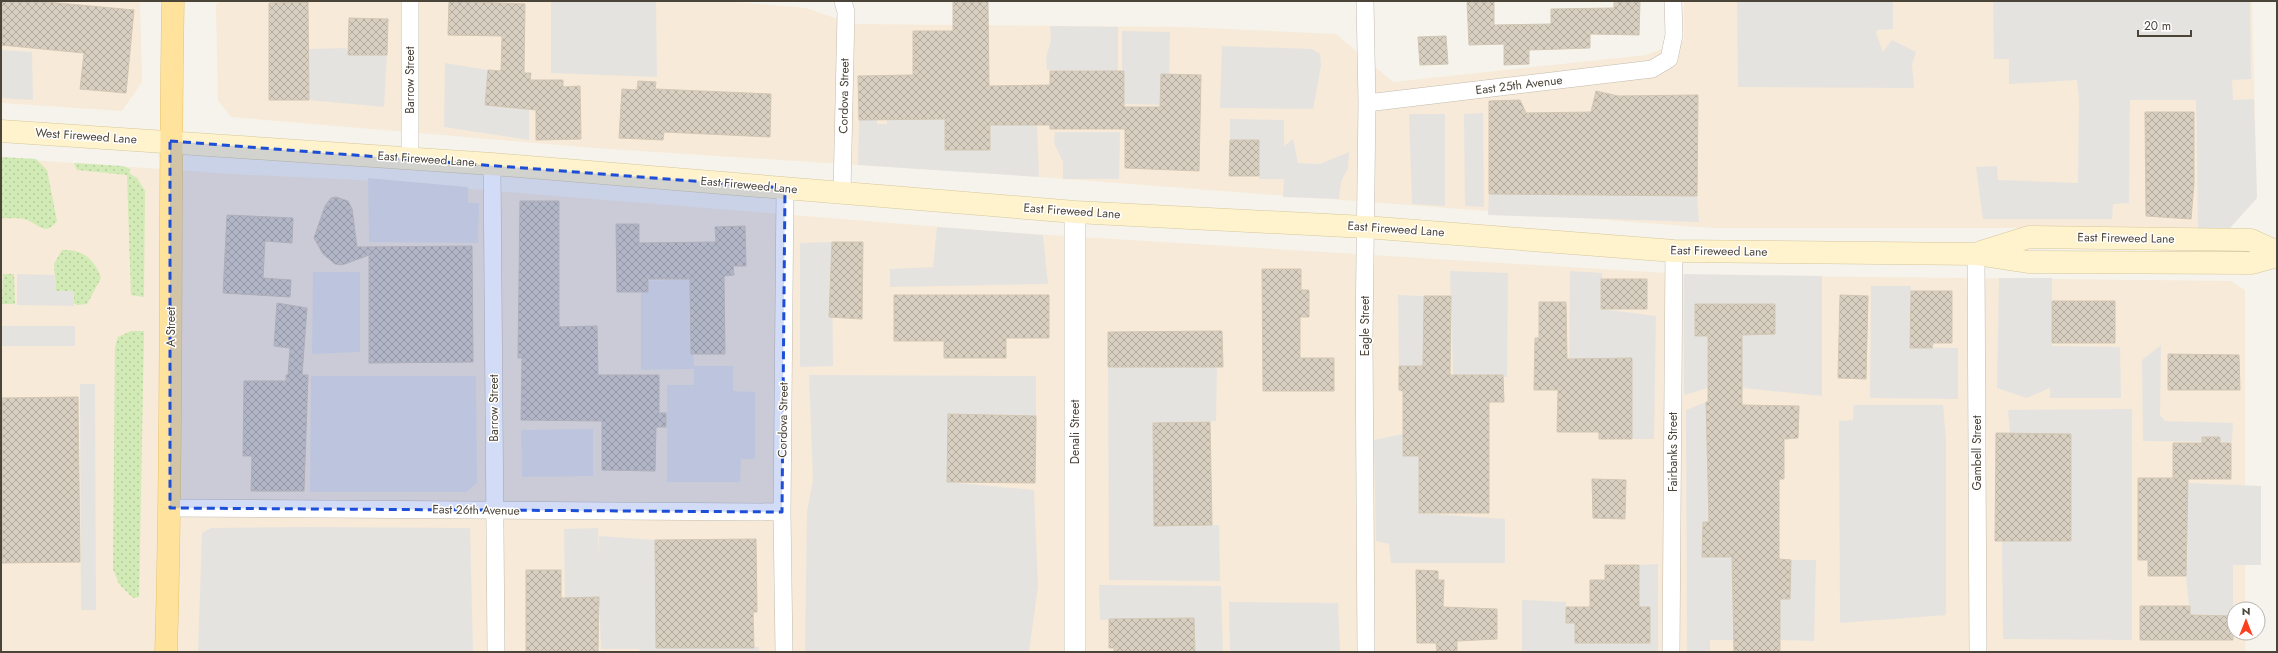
<svg xmlns="http://www.w3.org/2000/svg" width="2278" height="653" font-family="Jost,sans-serif">
	<style>
		.commercial { fill: #f7ead8 }
		.grass { fill: url(#grass-dots) }
		.parking { fill: #e5e3e0 }
		.building { fill: url(#building-cross-hatch); stroke: #d3c7b4 }
		.lines { fill: none; stroke-linecap: round; stroke-linejoin: round }
		.minor-casing { stroke: #c2bbae; stroke-width: 18 }
		.tertiary-casing { stroke: #c2bbae; stroke-width: 22 }
		.secondary-casing { stroke: #d6c79b; stroke-width: 23 }
		.primary-casing { stroke: #e6c16a; stroke-width: 23 }
		.minor { stroke: #fff; stroke-width: 17 }
		.tertiary { stroke: #fff; stroke-width: 21 }
		.secondary { stroke: #fff3cd; stroke-width: 22 }
		.primary { stroke: #ffe39c; stroke-width: 22 }
		.marked { fill: #1d4ed8; fill-opacity: 0.2; stroke: #1d4ed8; stroke-width: 3; stroke-dasharray: 8 5; stroke-linejoin: round }
		.labels { text-anchor: middle; dominant-baseline: central; stroke-width: 3; stroke-linejoin: round; paint-order: stroke }
		.street-label { font-size: 12px; fill: #4b4439; stroke: #fff }
	</style>
	<defs>
		<pattern id="grass-dots" width="8" height="8" patternUnits="userSpaceOnUse"><rect width="8" height="8" fill="#d2eab5"/><path d="M2 2h.1M6 6h.1" fill="none" stroke="#b6ca9c" stroke-width="1.8" stroke-linecap="round"/></pattern>
		<pattern id="building-cross-hatch" width="8" height="8" patternUnits="userSpaceOnUse"><rect width="8" height="8" fill="#d8cfc1"/><path d="M0 0l8 8M0 8l8-8" fill="none" stroke="#b1aa9e"/></pattern>
	</defs>
	<rect width="100%" height="100%" fill="#f6f3ec"/>
	<path class="commercial" d="M1 1H140L142 82 122 111 1 103Z
		M219 1H724L806 8 852 24 1181 27 1336 34 1393 82 1646 55 1684 40V1H2252L2257 198 2230 228H1712L999 174 594 148 231 117 218 101 216 5Z
		M1 158 232 174 359 180 1015 233 1698 275 2231 281 2245 290V609H2234V633H2245V652H1Z"/>
	<path class="grass" d="M1 157 36 159 47 170 57 221C45 237 39 224 27 220 20 217 9 219 1 218Z
		M74 163 123 166 130 169 129 173 137 178 145 191 144 297 131 295 127 175 77 170Z
		M62 250C82 249 94 258 101 278L87 304 77 305 74 303V291H56L54 264Z
		M3 274H14L15 304H2Z
		M131 331H144L139 597 133 598 119 584 113 569 115 347 118 337Z"/>
	<path class="parking" d="M551 1H656L657 77 551 73Z
		M1737 1H1893V29L1877 30 1876 33 1883 52 1892 40 1916 52 1912 65 1914 88 1738 87Z
		M1993 1H2250L2251 79 2232 80 2233 100 2254 99 2257 198 2230 228H2198L2196 100H2130L2129 203 2113 204 2112 219H1983L1976 167 1997 166 1998 180 2078 183V179L2079 100 2077 80 2009 84V59H1994Z
		M1050 26 1118 27V71L1047 70 1046 58 1051 40Z
		M1122 31 1170 32 1169 105 1122 104Z
		M1222 46 1312 49 1320 54 1321 66 1313 109 1220 108Z
		M346 48 348 55H387L384 107 309 100 308 49Z
		M1 50 32 52 33 100 1 98Z
		M445 63 488 70 485 105 529 109V140L444 127Z
		M1483 113 1484 207 1465 206 1464 114Z
		M1409 114H1445V206L1412 204Z
		M945 119 946 150H990L991 125H1037L1039 177 858 165 859 120H877V124H887V120Z
		M1230 119 1284 120V146L1293 139 1298 163 1320 164 1349 152 1348 168 1341 182 1339 199 1283 197 1284 179H1259V140H1230Z
		M1055 132H1120L1119 179H1063V162L1054 143Z
		M368 178 468 187V203H479L478 243 369 242Z
		M1489 194 1697 196 1699 222 1488 215Z
		M937 227 1043 235 1048 284 890 287V269L933 267Z
		M832 242 833 366 800 367V243Z
		M1450 271 1508 273 1507 377 1453 375Z
		M1570 271 1602 273V309L1656 316 1654 439H1632V358L1569 360Z
		M313 272H360V352L312 354Z
		M17 274 54 275 56 291H74V306L17 305Z
		M1684 274 1822 276V396L1742 388V335L1775 334 1774 304H1695L1708 336V388L1684 395Z
		M1999 278H2052V346L2120 347 2121 398H2050V388L2027 398 1997 388Z
		M690 279 694 366H733V391L755 392V459H741L740 482H667V385H694V369L641 370V281Z
		M1871 286H1911L1910 347 1958 348V399L1870 398Z
		M1398 295 1423 296V366H1399Z
		M1 326H75V346H1Z
		M2161 345 2160 415 2165 421 2233 423 2232 442 2143 441 2142 360Z
		M1108 367H1217L1216 421 1153 423 1154 526 1219 525 1220 581 1109 580Z
		M809 375 1036 376V416L948 415 947 482 1034 490 1038 586 1029 652H805L807 512 813 480Z
		M311 376H476L477 483 466 492H310Z
		M80 384H95L96 610H81Z
		M1706 402 1709 522H1703L1702 556 1732 557 1733 640H1710V652H1687L1686 410Z
		M1854 405H1943L1946 439V615L1840 623 1839 421 1853 420Z
		M2132 409V640L2003 639 2002 541H2071V434L2010 433 2008 410Z
		M593 429V476L522 477 521 430Z
		M1403 434V456H1419V513L1505 519V563H1391L1389 544 1376 541 1374 440Z
		M2188 483 2261 486V565H2233V616L2190 615 2186 576Z
		M308 527 470 528 473 652H198L202 533 211 528Z
		M598 528 599 561V536L655 540 656 648 759 647V652H640L639 649H601L599 598H565L564 529Z
		M1791 560H1816L1814 641 1780 640V599H1790Z
		M1658 564V652H1522V600L1566 602V622L1575 623V643H1650V607H1639V565Z
		M1099 585 1221 586 1223 652H1195L1194 618 1100 620Z
		M1229 602 1338 603 1340 652H1230Z"/>
	<path class="building" d="M1 1H36L134 10 126 93 80 89 84 53 1 45Z
		M449 1 525 4 524 73H531L530 80H563V87L580 86 581 139 536 140V110L485 105 488 70 501 71 502 36 448 35Z
		M953 1H988L989 86 1050 85V71H1124V107H1160L1161 74 1201 75 1199 171 1125 168V129H1050V125H990V150H945V119L859 120 858 76 913 75V31H953Z
		M1467 1H1494V25L1551 24V9L1614 8V1H1640L1639 35 1590 34V48L1529 50V64L1504 65V44L1469 45Z
		M308 2 309 100H269V3Z
		M349 18 388 19 387 55H348Z
		M1446 36 1448 64 1420 65 1418 37Z
		M638 81 656 82 655 89 771 94 770 137 664 132 663 140 619 138 622 89 637 90Z
		M1596 91 1618 96 1698 95 1697 196 1489 194V101L1520 100 1526 113 1591 112Z
		M2145 112H2194V184L2191 219 2146 216Z
		M1230 140H1259V176H1229Z
		M336 197 348 201 352 209 357 247 472 246 473 362 369 363V255L342 265 335 264 323 254 314 238 325 206 331 198Z
		M520 201H559V327L597 326 598 375H659V413H666V427H656L655 471 602 470V421L521 420 522 358H518Z
		M227 215 293 218 292 243 265 241 263 278 291 280 290 297 223 293Z
		M616 224H639V243L716 242 715 227 745 226 746 266H733L734 275 724 276 725 354H691L690 279H648V292H617Z
		M832 242H863L862 319 829 317Z
		M1262 269H1301V290H1309V317H1300V358H1334V391H1263Z
		M1601 279H1647V309H1601Z
		M1911 291H1952V343H1933L1932 348H1910Z
		M894 295H1049V338H1006V358H944V341H894Z
		M1840 295 1868 296 1866 379 1838 378Z
		M1424 296H1451L1450 375H1503L1504 402H1489V513H1419V456H1403V391L1399 390V366H1423Z
		M2052 301H2115V343H2052Z
		M1539 302H1566L1567 359 1632 358V439H1599V432H1557L1558 390H1534L1535 338H1539Z
		M277 303 307 308 302 375H308L304 491H251L252 456H243L244 381H286V375H288L290 348 274 346Z
		M1695 304H1775V334L1742 335V405L1799 406 1798 438 1784 439V479H1779V559L1791 560 1790 599H1780V652H1734L1732 557H1702L1703 522H1709L1706 402H1708V336H1695Z
		M1222 331 1223 367H1108V332Z
		M2168 354 2239 355 2240 390H2168Z
		M78 397 80 562 1 563V398Z
		M948 414 1036 416 1035 483 947 482Z
		M1210 422 1212 525 1154 526 1153 423Z
		M1996 433 2071 434V541H1995Z
		M2202 437H2220V443H2231V479H2188L2186 576H2148V560H2138V478H2173V443H2202Z
		M1592 479 1626 480 1625 519 1593 518Z
		M756 539 757 612H753L754 648H656L655 540Z
		M1605 565H1639V607H1650V643H1575V623H1566V607H1590V580H1605Z
		M526 570H561V598L599 597 598 652 526 651Z
		M1416 570 1438 571V580H1444L1443 607 1497 609V639L1457 641V652H1437L1436 643H1417Z
		M2140 606H2190V615L2233 616V640H2140Z
		M1194 618 1195 652H1114V648H1109V619Z"/>
	<g class="lines">
		<defs>
			<path id="minor" d="M410 1V158
				M1365 1 1367 103 1364 336 1366 652
				M1367 103 1652 69 1669 59 1674 35 1673 1
				M492 164 496 652
				M842 192 846 12 843 1
				M1976 254 1978 652
				M170 508 782 512
				M784 652 782 512 785 188
				M1671 652 1674 251"/>
			<path id="tertiary" d="M1075 212V652"/>
			<path id="secondary" d="M1 131 492 164 1075 212 1365 227 1674 251 1976 254 2028 262 2252 263 2277 256
				M1981 252 2029 237 2251 240 2277 252"/>
			<path id="primary" d="M166 652C173 435 169 218 173 1"/>
		</defs>
		<use href="#minor" class="minor-casing"/>
		<use href="#tertiary" class="tertiary-casing"/>
		<use href="#secondary" class="secondary-casing"/>
		<use href="#primary" class="primary-casing"/>
		<use href="#minor" class="minor"/>
		<use href="#tertiary" class="tertiary"/>
		<use href="#secondary" class="secondary"/>
		<use href="#primary" class="primary"/>
	</g>
	<path class="marked" d="M170 141 785 188 782 512 170 508Z"/>
	<g class="labels">
		<g class="street-label">
			<text transform="translate(410 80) rotate(-90)">Barrow Street</text>
			<text transform="translate(1519 85) rotate(-7)">East 25th Avenue</text>
			<text transform="translate(844 96) rotate(-89)">Cordova Street</text>
			<text transform="translate(86 136) rotate(4)">West Fireweed Lane</text>
			<text transform="translate(426 159) rotate(4)">East Fireweed Lane</text>
			<text transform="translate(749 185) rotate(5)">East Fireweed Lane</text>
			<text transform="translate(1072 211) rotate(4)">East Fireweed Lane</text>
			<text transform="translate(1396 229) rotate(4)">East Fireweed Lane</text>
			<text transform="translate(2126 238) rotate(1)">East Fireweed Lane</text>
			<text transform="translate(1719 251) rotate(1)">East Fireweed Lane</text>
			<text transform="translate(1365 326) rotate(-90)">Eagle Street</text>
			<text transform="translate(171 327) rotate(-90)">A Street</text>
			<text transform="translate(494 408) rotate(-90)">Barrow Street</text>
			<text transform="translate(783 420) rotate(-89)">Cordova Street</text>
			<text transform="translate(1075 432) rotate(-90)">Denali Street</text>
			<text transform="translate(1673 452) rotate(-90)">Fairbanks Street</text>
			<text transform="translate(1977 453) rotate(-90)">Gambell Street</text>
			<text transform="translate(476 510) rotate(1)">East 26th Avenue</text>
		</g>
	</g>
	<rect width="2278" height="653" fill="none" stroke="#4b4439" stroke-width="4"/>
	<g transform="translate(2246 621)"><circle r="19" fill="#ffffff" stroke="#b7b4b0"/>
	<path d="M0-3L7 15L0 10L-7 15Z" fill="#fc3f1d"/>
	<text y="-6" font-size="11" font-weight="bold" text-anchor="middle" fill="#4b4439">N</text>
	</g>
	<path d="M2138 30v6h53v-6" fill="none" stroke="#4b4439" stroke-width="2"/>
	<text x="2144" y="30" font-size="12" fill="#4b4439" stroke="#ffffff" stroke-width="3" paint-order="stroke">20 m</text>
</svg>
